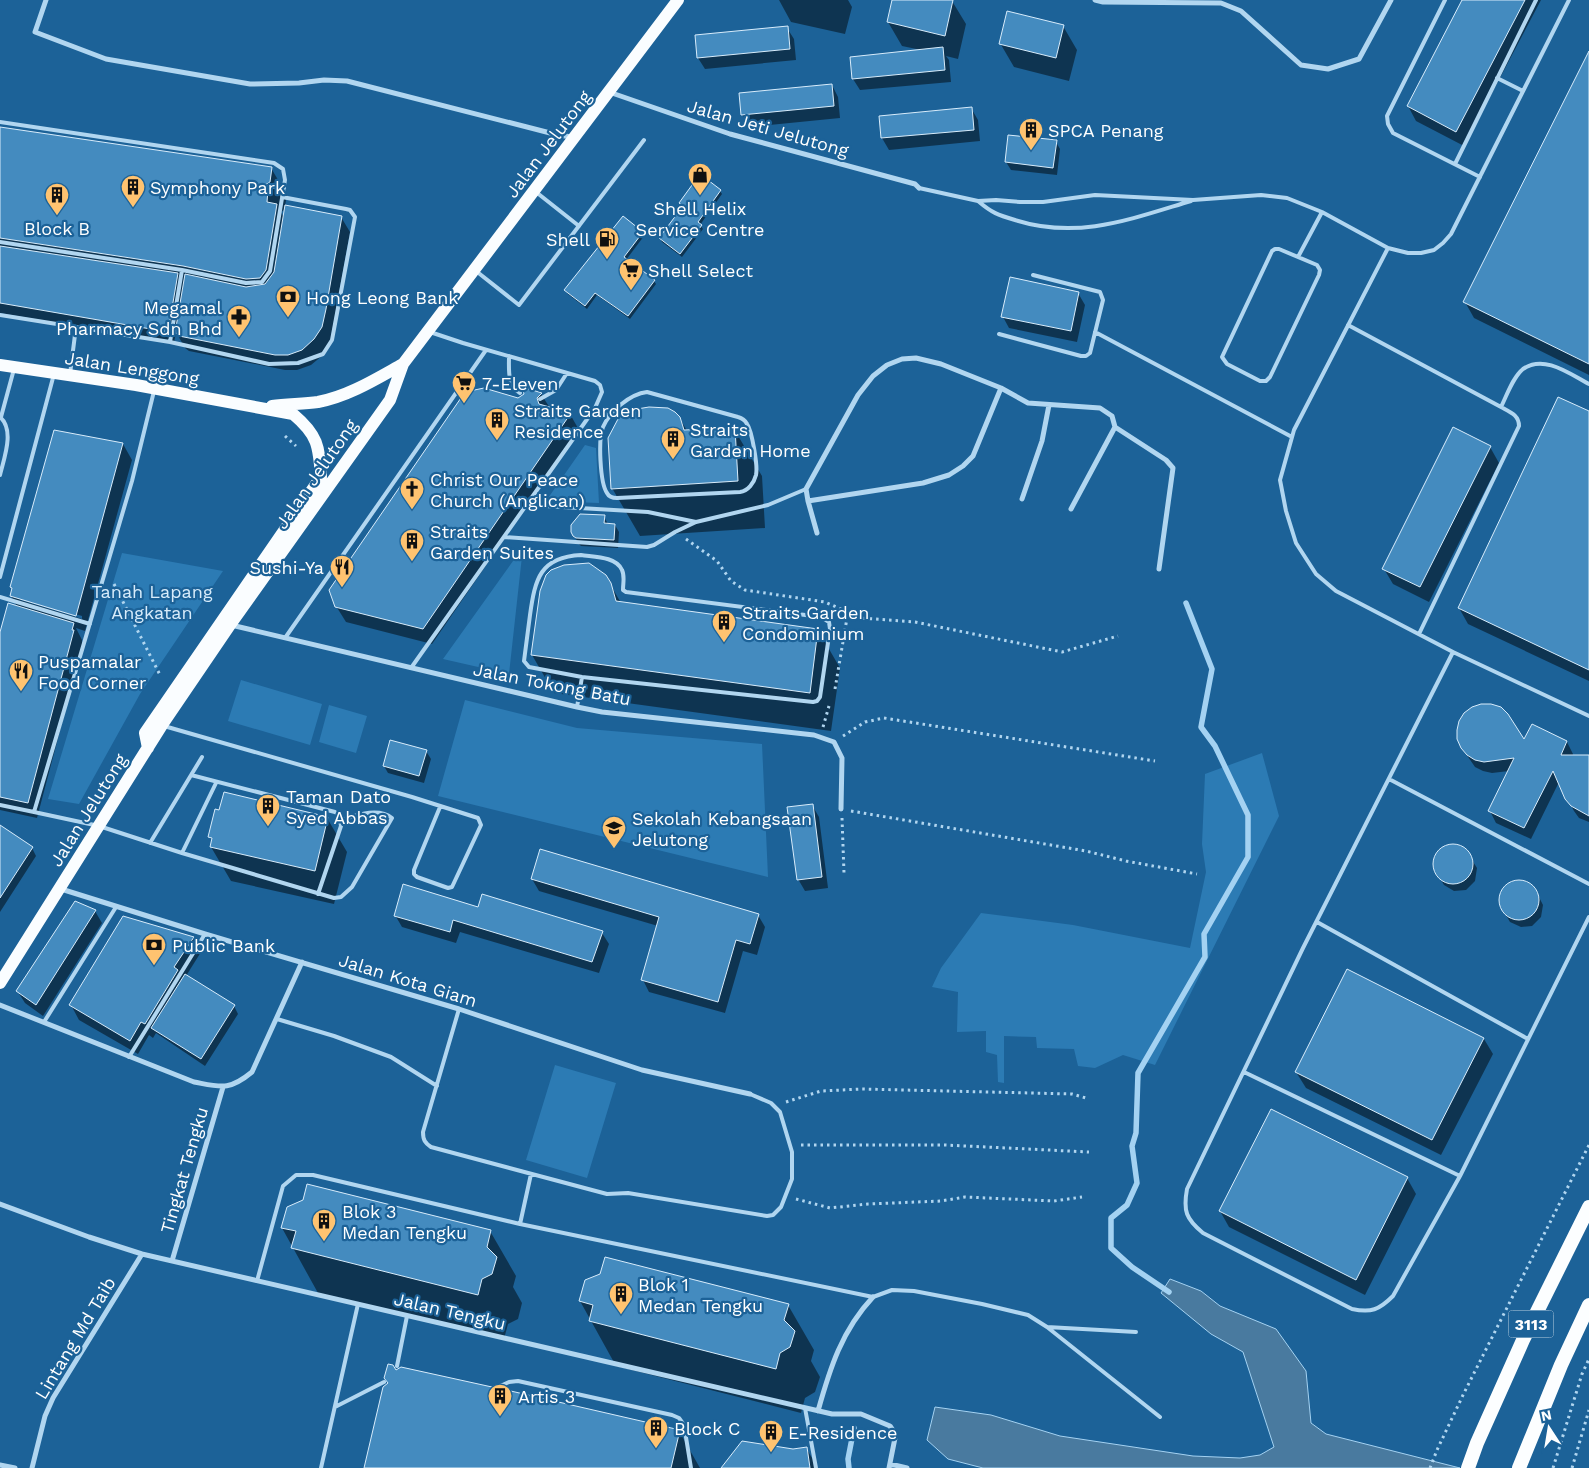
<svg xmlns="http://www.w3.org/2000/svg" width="1589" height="1468" font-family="'Work Sans',sans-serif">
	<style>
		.green { fill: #2c7bb4 }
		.water { fill: #497a9f; stroke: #a4d2f2 }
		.shadow { fill: #0007; fill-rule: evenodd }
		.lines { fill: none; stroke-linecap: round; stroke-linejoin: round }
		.stream { stroke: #a4d2f2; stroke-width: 5.5 }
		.building { fill: #448bbf; stroke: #d8ecfb }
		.path { stroke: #b1d6f0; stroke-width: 3; stroke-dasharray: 2.5 4; stroke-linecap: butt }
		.service { stroke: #b1d6f0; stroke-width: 4 }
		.minor { stroke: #b1d6f0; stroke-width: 5 }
		.primary { stroke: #fafdff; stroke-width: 12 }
		.trunk { stroke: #fcfeff; stroke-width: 14 }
		.labels { text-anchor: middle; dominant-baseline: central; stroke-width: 4.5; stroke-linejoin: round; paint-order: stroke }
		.shield { fill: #1c6298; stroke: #bbd0e0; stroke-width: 1 }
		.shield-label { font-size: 16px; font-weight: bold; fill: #fff }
		.street-label { font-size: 18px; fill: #fff; stroke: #1c6298 }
		.poi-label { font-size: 18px; fill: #fff; stroke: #1c6298; text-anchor: start }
		.park-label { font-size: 18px; fill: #d8ecfb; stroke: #1c6298 }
	</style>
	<rect width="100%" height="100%" fill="#1c6298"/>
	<path class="green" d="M585 445 596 448 599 503 546 501Z
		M523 547 509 674 443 659Z
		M122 553 223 571 140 694 79 804 48 799Z
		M241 680 322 704 310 745 228 721Z
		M465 700 577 728 762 744 768 877 438 796Z
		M329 705 367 716 356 753 319 742Z
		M1262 753 1279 816 1155 1065 1123 1055 1095 1068 1078 1066 1074 1049 1037 1048 1036 1037 1004 1036V1083L998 1082 997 1055 986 1052V1031L957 1032 958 992 932 987 941 968 981 913 1073 925 1190 948 1206 872 1202 844 1205 774Z
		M555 1065 616 1083 587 1178 526 1160Z"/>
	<path class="water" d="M1170 1279 1201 1291 1220 1306 1276 1329 1306 1371 1311 1423 1326 1434 1460 1468H983L948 1459 927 1440 935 1407 991 1415 1060 1436 1193 1456 1240 1458 1260 1455 1274 1447 1243 1352 1211 1334 1161 1293Z"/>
	<path class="shadow" d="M779 0H848L852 7 845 34 791 22Z
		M893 0 952 1 966 24 958 59 946 56 949 60 951 82 860 90 853 79 921 50 902 46 888 22Z
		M1464 0H1541L1464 146 1416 121 1408 106Z
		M1063 26 1077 50 1069 81 1014 67 1000 43Z
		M787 28 794 39 796 60 705 69 698 58Z
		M1589 68V375L1474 318 1465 302Z
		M832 85 838 97 840 118 749 127 743 115 741 94Z
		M971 108 978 120 980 141 889 150 882 138 880 117Z
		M0 129 271 168 287 195 285 206 341 217 350 232 330 343 323 355 311 365 297 370H285L189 351 185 348 176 332 174 343 0 313ZM285 209 284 218 281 212Z
		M1009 136 1056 142 1060 149 1057 175 1011 170 1006 162Z
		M720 191 722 194 700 225 703 229 682 257 662 242 660 238 683 207 680 203Z
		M642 232 644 236 626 260 654 281 656 284 630 319 597 295 587 309 568 294 566 291Z
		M1078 293 1085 305 1077 342 1009 328 1003 317Z
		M523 389 541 394 550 408 570 414 579 430 432 644 346 622 336 606 518 399 525 395Z
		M1589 413V681L1468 624 1459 608Z
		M679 417 687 431 734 429 762 476 765 528 640 536 612 488Z
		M123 444 132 460 85 631 76 628 82 640V647L37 818 0 810V637L18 608 11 596ZM20 598 82 616V619L20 600Z
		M1490 447 1499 463 1429 602 1393 584 1384 569Z
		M604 517 608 524 615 525 619 532 618 548 581 546 579 544 572 532Z
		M610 584 621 603 818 630 840 668 831 731 554 693 532 655Z
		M1532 726 1567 742 1573 754 1572 756H1589V822L1579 818 1574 811 1559 782 1531 839 1496 823 1490 811 1509 771 1492 773 1483 771 1475 767 1462 748 1524 742Z
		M426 751 431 759 424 783 388 773 384 766Z
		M812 805 819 817 828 888 805 891 798 879Z
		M327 818 347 852 334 904 231 881 211 847 212 841 210 836Z
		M0 827 32 848 36 856 0 912Z
		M1453 845 1465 849 1477 868 1475 881 1466 890 1454 891 1444 885 1436 872 1434 860 1437 855 1447 846Z
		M532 879 758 915 765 927 757 955 743 951 725 1013 649 992 643 980 658 926 539 891Z
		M1519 881 1525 882 1536 891 1543 905 1541 917 1532 926 1521 927 1510 922 1502 908 1501 897 1503 891 1507 886Z
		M479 908 602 933 609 944 599 973 460 932 456 943 402 927 395 915Z
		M95 911 102 923 43 1016 25 1003 18 992Z
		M124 917 193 938 201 952 186 976 234 1006 238 1014 205 1066 156 1033 153 1038 149 1035 138 1054 79 1020 71 1005Z
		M1484 1039 1493 1054 1441 1155 1306 1088 1296 1072Z
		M1407 1178 1416 1194 1365 1295 1229 1227 1220 1211Z
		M282 1228 490 1231 516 1276 513 1287 522 1303 518 1319 508 1324 504 1339 318 1293Z
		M580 1301 788 1305 814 1350 811 1361 820 1377 815 1392 805 1398 801 1413 616 1366Z
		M395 1371 679 1431 700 1468H365L389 1383Z
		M806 1448 818 1468H724L793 1450Z"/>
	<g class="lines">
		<path class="stream" d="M1169 1292 1132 1267 1111 1248V1218L1127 1205 1137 1183 1132 1146 1136 1133 1138 1073 1205 957 1204 934 1248 857V815L1215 746 1201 727 1212 669 1186 603
			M849 1468 848 1459 854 1428"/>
	</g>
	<path class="building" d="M892 0H953L945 36 887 22Z
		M1462 0H1525L1456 132 1407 106Z
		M1007 11 1064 25 1056 58 999 44Z
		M788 26 790 49 697 58 695 35Z
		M943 47 945 70 852 79 850 57Z
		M1589 51V364L1463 302Z
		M832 84 834 106 741 115 739 93Z
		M972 107 974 130 881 138 879 116Z
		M0 127 272 167 270 182 265 185 268 190 267 202 277 204 266 270 260 278 246 279 183 266 0 238Z
		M1008 135 1057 140 1053 168 1005 162Z
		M700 174 721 190 698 222 702 225 680 254 659 238 683 206 679 203Z
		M285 205 342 216 326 309 322 327 314 339 302 350 288 355H275L179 336 180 334 175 333 185 274 246 287 265 284 274 272Z
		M623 216 643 232 624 257 655 280 628 316 595 293 585 306 564 290Z
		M0 246 178 273 168 332 0 303Z
		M1010 277 1079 292 1071 331 1001 317Z
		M522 387 542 393 537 398 539 404 571 413 423 629 335 607 329 590 465 392 484 388 518 398 524 394Z
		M1558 397 1589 411V670L1458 608Z
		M649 407 668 408 675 412 680 417 684 430 735 428 738 481 611 489 608 438 618 419 625 411Z
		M1453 427 1491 446 1420 587 1382 569Z
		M54 430 123 443 76 616 10 596 12 588 10 587Z
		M580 514 605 515 604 523 615 524 614 540 576 538 573 536 571 532V525Z
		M589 563 606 575 611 583 616 601 818 629 810 693 531 655 540 591 546 575 551 570 564 565Z
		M8 603 74 623 72 630H74L28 803 0 797V632Z
		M1481 704H1491L1501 707 1508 714 1524 739 1532 724 1567 741 1561 755H1589V816L1571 806 1565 799 1553 771 1524 828 1488 811 1514 758 1484 762 1475 760 1467 755 1461 748 1457 739V730L1459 721 1464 713 1472 707Z
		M390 740 427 750 419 776 383 766Z
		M224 792 328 817 315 871 210 847 212 838 208 837 215 809 219 810Z
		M813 804 822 877 797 880 787 807Z
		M0 825 33 847 0 898Z
		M1433 864a20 20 0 1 1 40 0a20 20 0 1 1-40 0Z
		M540 849 759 914 750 944 736 940 718 1002 641 980 659 917 531 879Z
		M1499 900a20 20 0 1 1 40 0a20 20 0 1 1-40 0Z
		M403 884 478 907 482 894 603 931 592 962 453 920 450 932 394 916Z
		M75 901 96 910 36 1005 16 991Z
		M123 916 194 937 174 967 178 970 145 1024 141 1022 130 1041 69 1005Z
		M1347 969 1484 1038 1432 1140 1295 1072Z
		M185 974 235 1005 201 1059 151 1028Z
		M1271 1109 1408 1177 1356 1280 1219 1211Z
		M307 1184 491 1230 487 1247 497 1257 492 1274 482 1279 478 1295 291 1248 296 1231 281 1228 287 1207 303 1200Z
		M605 1257 789 1304 784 1320 795 1331 790 1347 780 1353 776 1369 589 1321 593 1305 579 1301 585 1280 600 1274Z
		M388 1364 393 1365 396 1370 401 1367 492 1387 495 1392 502 1389 680 1430 671 1468H364L383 1387 388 1383 384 1378Z
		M742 1441 793 1449 807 1447 810 1468H721Z"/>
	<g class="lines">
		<path class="path" d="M285 436 296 446
			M686 539 717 561 731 581 745 590 825 602 861 618 915 622 1062 652 1118 636
			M114 584 160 675
			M835 689 848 612
			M823 727 829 706
			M843 736 865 722 884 718 1155 761
			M851 811 1086 851 1126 861 1197 874
			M842 818 844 873
			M786 1102 821 1091 862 1089 1072 1094 1086 1098
			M801 1145H945L1089 1152
			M796 1199 830 1208 868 1204 941 1201 965 1197 1054 1201 1082 1197
			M1430 1468 1437 1450 1464 1393 1589 1145
			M1553 1468 1582 1374 1589 1359
			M1572 1468 1589 1410"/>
		<path class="service" d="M1445 0 1387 116 1388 124 1393 133 1480 177
			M1497 78 1523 91
			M0 122 274 163 283 169 285 180 270 271 262 282 246 283 182 270 0 242
			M1455 164 1536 0
			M269 186 284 188
			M919 188 978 201 996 200 1020 202H1043L1095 195 1193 200 1261 195 1287 198 1322 212 1388 248 1408 253H1421L1434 250 1443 243 1451 234 1569 0
			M536 192 579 226
			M978 201C992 213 998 215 1015 220 1078 240 1131 219 1191 201
			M1388 248 1294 430 1280 480 1286 511 1296 543 1316 574 1336 591 1453 652 1303 948 1187 1189C1183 1211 1186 1219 1203 1233L1352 1309C1371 1313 1379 1310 1393 1296L1460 1176 1589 917
			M1275 249H1279L1317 265 1320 270 1319 275 1270 377 1266 381H1260L1227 364 1222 357 1272 251Z
			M1298 257 1322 212
			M476 271 519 305 644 140
			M0 315 170 342 269 364 298 363 323 354 332 340 355 217 350 210 346 209 282 197
			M1348 325 1501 407C1510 412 1519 415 1519 426L1419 634
			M1095 332 1292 437
			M999 334 1081 356H1086L1090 353 1103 300 1100 292 1033 275
			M170 342 182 270
			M509 356C509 370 507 385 520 393
			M70 374 76 327
			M154 391 132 481 34 812 99 826 182 853 334 898 341 897 352 887 392 818C378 807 357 815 341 820
			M647 392 738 417C742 418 745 420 747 424 752 431 758 466 756 475 754 483 748 491 740 492L617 498C613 498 609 497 607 493 600 483 598 439 603 427 610 411 630 394 647 392Z
			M540 399 556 390 567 373
			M1501 407C1507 395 1513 377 1523 369 1544 354 1570 374 1589 384
			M595 408 609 416
			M0 417C15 430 4 458 0 475
			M1 417 14 369
			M528 505 648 512 696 522
			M504 537 647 547 654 545 675 532 696 522 768 505 806 489
			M581 555C593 557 616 556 622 570 625 576 623 583 623 590L626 592 821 617 829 622 830 629 820 697 817 701 813 702 582 677 529 667 524 661C526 645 528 630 530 615 535 579 540 557 581 555Z
			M0 577 54 374
			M0 597 90 624
			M285 638 486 350
			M1453 652 1589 716
			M411 668 595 408 602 392 600 385 595 381 463 343 430 332
			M577 707 582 677
			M164 726 412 797 478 818 481 825 452 887 448 888 417 877 414 874V870L440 807
			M191 775 335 812 339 815 341 826 318 894
			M1389 779 1589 884
			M0 805 34 812
			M150 843 202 757
			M182 853 216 783
			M1317 922 1528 1039
			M459 1009 423 1132C423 1140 425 1143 431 1147L607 1194 628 1193 767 1216 773 1215 781 1207 792 1179V1152L780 1112 771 1103 750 1094
			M277 1019 334 1036 391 1057 437 1086
			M44 1022 116 907
			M129 1057 205 934
			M1244 1072 1460 1176
			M520 1224 531 1174
			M257 1281 283 1186 296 1175H313L520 1224 873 1297 892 1290 914 1291 982 1304 1028 1315 1047 1327 1160 1417
			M1047 1327 1136 1332
			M397 1366 407 1316
			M496 1388 509 1382 518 1381 672 1415 679 1418 684 1425 691 1468
			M335 1407 384 1382
			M805 1408 816 1468
			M321 1468 358 1304"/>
		<path class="minor" d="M46 0 35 32 106 59 250 84 299 83 324 80 347 81 558 135 572 137
			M1095 0 1103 2 1221 3 1241 11 1301 65 1328 69 1359 59 1391 0
			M609 92 730 134 915 184 919 188
			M1001 388 973 456 963 466 949 475 923 483 808 501 806 489 858 395 873 376 887 365 902 359 916 358 941 364 1001 388 1028 403 1100 408 1112 416 1115 427 1071 509
			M1115 427 1166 460 1173 468 1159 569
			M1022 499 1042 441 1049 405
			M808 501 817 533
			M231 625 577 707 602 712 814 735 834 742 842 758 841 809
			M61 889 205 934 459 1009 642 1070 750 1094
			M0 1005 194 1082C221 1087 229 1091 252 1072L302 962
			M0 1204 89 1237 142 1254 832 1414H861L890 1426 894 1432 895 1438 889 1468
			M172 1261 223 1087
			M818 1411C830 1368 842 1330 873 1297
			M890 1464 907 1468
			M0 1465 15 1468
			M32 1468 45 1416 53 1398 142 1254"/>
		<path class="primary" d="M0 365 136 385 293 414C318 435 319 446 321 477L145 733 148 748
			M272 406C287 404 303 404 318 402 349 396 376 379 403 364
			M0 983 162 725 230 625 390 400 403 364 678 0"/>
		<path class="trunk" d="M1468 1468 1477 1443 1523 1340 1589 1207
			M1519 1468 1561 1365 1589 1305"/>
	</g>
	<defs>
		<symbol id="building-pin" viewBox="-11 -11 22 30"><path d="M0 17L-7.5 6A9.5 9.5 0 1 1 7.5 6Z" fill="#ffc370" stroke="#1c6298"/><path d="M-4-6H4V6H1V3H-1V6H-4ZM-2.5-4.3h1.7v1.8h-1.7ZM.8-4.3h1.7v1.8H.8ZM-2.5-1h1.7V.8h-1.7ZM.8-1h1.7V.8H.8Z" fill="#111"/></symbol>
		<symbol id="shop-pin" viewBox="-11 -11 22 30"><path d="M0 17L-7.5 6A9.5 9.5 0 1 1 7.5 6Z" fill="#ffc370" stroke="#1c6298"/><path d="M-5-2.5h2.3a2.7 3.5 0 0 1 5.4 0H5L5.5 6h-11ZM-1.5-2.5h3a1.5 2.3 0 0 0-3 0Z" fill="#111"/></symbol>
		<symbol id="fuel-pin" viewBox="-11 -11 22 30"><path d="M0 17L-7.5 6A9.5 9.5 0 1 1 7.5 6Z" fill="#ffc370" stroke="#1c6298"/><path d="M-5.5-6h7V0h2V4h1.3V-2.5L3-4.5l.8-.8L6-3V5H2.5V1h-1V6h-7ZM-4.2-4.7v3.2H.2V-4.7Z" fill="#111"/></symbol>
		<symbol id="supermarket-pin" viewBox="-11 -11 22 30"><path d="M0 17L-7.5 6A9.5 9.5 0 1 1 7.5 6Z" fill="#ffc370" stroke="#1c6298"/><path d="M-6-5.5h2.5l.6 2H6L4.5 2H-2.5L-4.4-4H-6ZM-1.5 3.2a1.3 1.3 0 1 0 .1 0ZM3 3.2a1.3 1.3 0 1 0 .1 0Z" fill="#111"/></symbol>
		<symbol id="bank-pin" viewBox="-11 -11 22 30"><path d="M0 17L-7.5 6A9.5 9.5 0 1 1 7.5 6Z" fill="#ffc370" stroke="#1c6298"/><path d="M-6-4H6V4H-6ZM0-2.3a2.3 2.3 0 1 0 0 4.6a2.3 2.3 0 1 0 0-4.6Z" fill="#111"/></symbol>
		<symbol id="pharmacy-pin" viewBox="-11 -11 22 30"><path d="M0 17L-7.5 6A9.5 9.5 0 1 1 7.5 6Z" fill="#ffc370" stroke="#1c6298"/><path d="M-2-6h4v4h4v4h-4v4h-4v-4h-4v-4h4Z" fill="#111"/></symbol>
		<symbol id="church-pin" viewBox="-11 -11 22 30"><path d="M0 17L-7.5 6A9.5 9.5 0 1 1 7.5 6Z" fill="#ffc370" stroke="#1c6298"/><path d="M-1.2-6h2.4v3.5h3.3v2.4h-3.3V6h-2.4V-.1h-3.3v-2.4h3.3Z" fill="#111"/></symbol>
		<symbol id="restaurant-pin" viewBox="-11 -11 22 30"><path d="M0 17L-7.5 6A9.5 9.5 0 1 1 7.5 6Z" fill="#ffc370" stroke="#1c6298"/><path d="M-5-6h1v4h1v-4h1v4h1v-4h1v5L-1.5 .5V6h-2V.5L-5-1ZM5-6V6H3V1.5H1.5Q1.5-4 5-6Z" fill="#111"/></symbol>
		<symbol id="school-pin" viewBox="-11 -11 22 30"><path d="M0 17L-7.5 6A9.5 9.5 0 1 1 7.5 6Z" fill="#ffc370" stroke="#1c6298"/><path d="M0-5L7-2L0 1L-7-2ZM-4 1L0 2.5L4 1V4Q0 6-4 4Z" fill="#111"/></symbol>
	</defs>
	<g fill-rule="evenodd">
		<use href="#building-pin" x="1017" y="116" width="28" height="38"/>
		<use href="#shop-pin" x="686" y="161" width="28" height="38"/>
		<use href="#building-pin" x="119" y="173" width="28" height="38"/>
		<use href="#building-pin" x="43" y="181" width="28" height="38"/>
		<use href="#fuel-pin" x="593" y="225" width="28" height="38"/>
		<use href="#supermarket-pin" x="617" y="256" width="28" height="38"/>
		<use href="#bank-pin" x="274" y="283" width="28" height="38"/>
		<use href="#pharmacy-pin" x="225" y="303" width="28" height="38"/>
		<use href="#supermarket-pin" x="450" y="369" width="28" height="38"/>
		<use href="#building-pin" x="483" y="406" width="28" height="38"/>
		<use href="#building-pin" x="659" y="425" width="28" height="38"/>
		<use href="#church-pin" x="398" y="475" width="28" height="38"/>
		<use href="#building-pin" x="398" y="527" width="28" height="38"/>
		<use href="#restaurant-pin" x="328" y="553" width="28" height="38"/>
		<use href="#building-pin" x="710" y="608" width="28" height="38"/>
		<use href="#restaurant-pin" x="7" y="657" width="28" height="38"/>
		<use href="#building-pin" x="254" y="792" width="28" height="38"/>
		<use href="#school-pin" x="600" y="814" width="28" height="38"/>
		<use href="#bank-pin" x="140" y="931" width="28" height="38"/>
		<use href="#building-pin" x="310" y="1207" width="28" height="38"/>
		<use href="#building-pin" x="607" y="1280" width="28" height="38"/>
		<use href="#building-pin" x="486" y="1382" width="28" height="38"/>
		<use href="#building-pin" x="642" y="1414" width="28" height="38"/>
		<use href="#building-pin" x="757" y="1418" width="28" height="38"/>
	</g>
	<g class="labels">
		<rect class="shield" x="1508.5" y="1310.5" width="45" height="27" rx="4"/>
		<g class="shield-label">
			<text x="1531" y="1324">3113</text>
		</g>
		<g class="street-label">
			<text transform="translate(768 128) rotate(16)">Jalan Jeti Jelutong</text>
			<text transform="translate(548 144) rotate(-53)">Jalan Jelutong</text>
			<text transform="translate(132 368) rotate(9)">Jalan Lenggong</text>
			<text transform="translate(316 474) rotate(-55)">Jalan Jelutong</text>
			<text transform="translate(552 684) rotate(11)">Jalan Tokong Batu</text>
			<text transform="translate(88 810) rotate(-58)">Jalan Jelutong</text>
			<text transform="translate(408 980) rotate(17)">Jalan Kota Giam</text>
			<text transform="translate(184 1170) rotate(-74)">Tingkat Tengku</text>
			<text transform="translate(450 1311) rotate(13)">Jalan Tengku</text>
			<text transform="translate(75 1338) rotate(-59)">Lintang Md Taib</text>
		</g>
		<g class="poi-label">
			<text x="1048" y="130">SPCA Penang</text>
			<text x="150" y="187">Symphony Park</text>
			<text x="700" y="208" text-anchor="middle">Shell Helix<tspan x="700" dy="21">Service Centre</tspan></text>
			<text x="57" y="228" text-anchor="middle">Block B</text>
			<text x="590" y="239" text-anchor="end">Shell</text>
			<text x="648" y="270">Shell Select</text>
			<text x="306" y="297">Hong Leong Bank</text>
			<text x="222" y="307" text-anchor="end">Megamal<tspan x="222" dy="21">Pharmacy Sdn Bhd</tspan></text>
			<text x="482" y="383">7-Eleven</text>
			<text x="514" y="410">Straits Garden<tspan x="514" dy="21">Residence</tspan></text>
			<text x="690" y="429">Straits<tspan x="690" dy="21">Garden Home</tspan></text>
			<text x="430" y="479">Christ Our Peace<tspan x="430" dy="21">Church (Anglican)</tspan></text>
			<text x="430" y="531">Straits<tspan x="430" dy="21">Garden Suites</tspan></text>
			<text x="324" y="567" text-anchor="end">Sushi-Ya</text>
			<text x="742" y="612">Straits Garden<tspan x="742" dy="21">Condominium</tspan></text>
			<text x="38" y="661">Puspamalar<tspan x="38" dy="21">Food Corner</tspan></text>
			<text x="286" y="796">Taman Dato<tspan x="286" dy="21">Syed Abbas</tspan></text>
			<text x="632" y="818">Sekolah Kebangsaan<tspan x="632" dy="21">Jelutong</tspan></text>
			<text x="172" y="945">Public Bank</text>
			<text x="342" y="1211">Blok 3<tspan x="342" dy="21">Medan Tengku</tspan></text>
			<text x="638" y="1284">Blok 1<tspan x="638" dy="21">Medan Tengku</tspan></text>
			<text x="518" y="1396">Artis 3</text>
			<text x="674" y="1428">Block C</text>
			<text x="788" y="1432">E-Residence</text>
		</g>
		<g class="park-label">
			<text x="152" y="591">Tanah Lapang<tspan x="152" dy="21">Angkatan</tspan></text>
		</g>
	</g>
	<g transform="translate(1549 1428) rotate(348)" stroke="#1c6298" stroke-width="4" paint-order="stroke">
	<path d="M0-4L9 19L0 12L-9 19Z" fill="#ffffff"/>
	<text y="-8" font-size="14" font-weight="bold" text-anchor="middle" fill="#ffffff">N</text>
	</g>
</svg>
